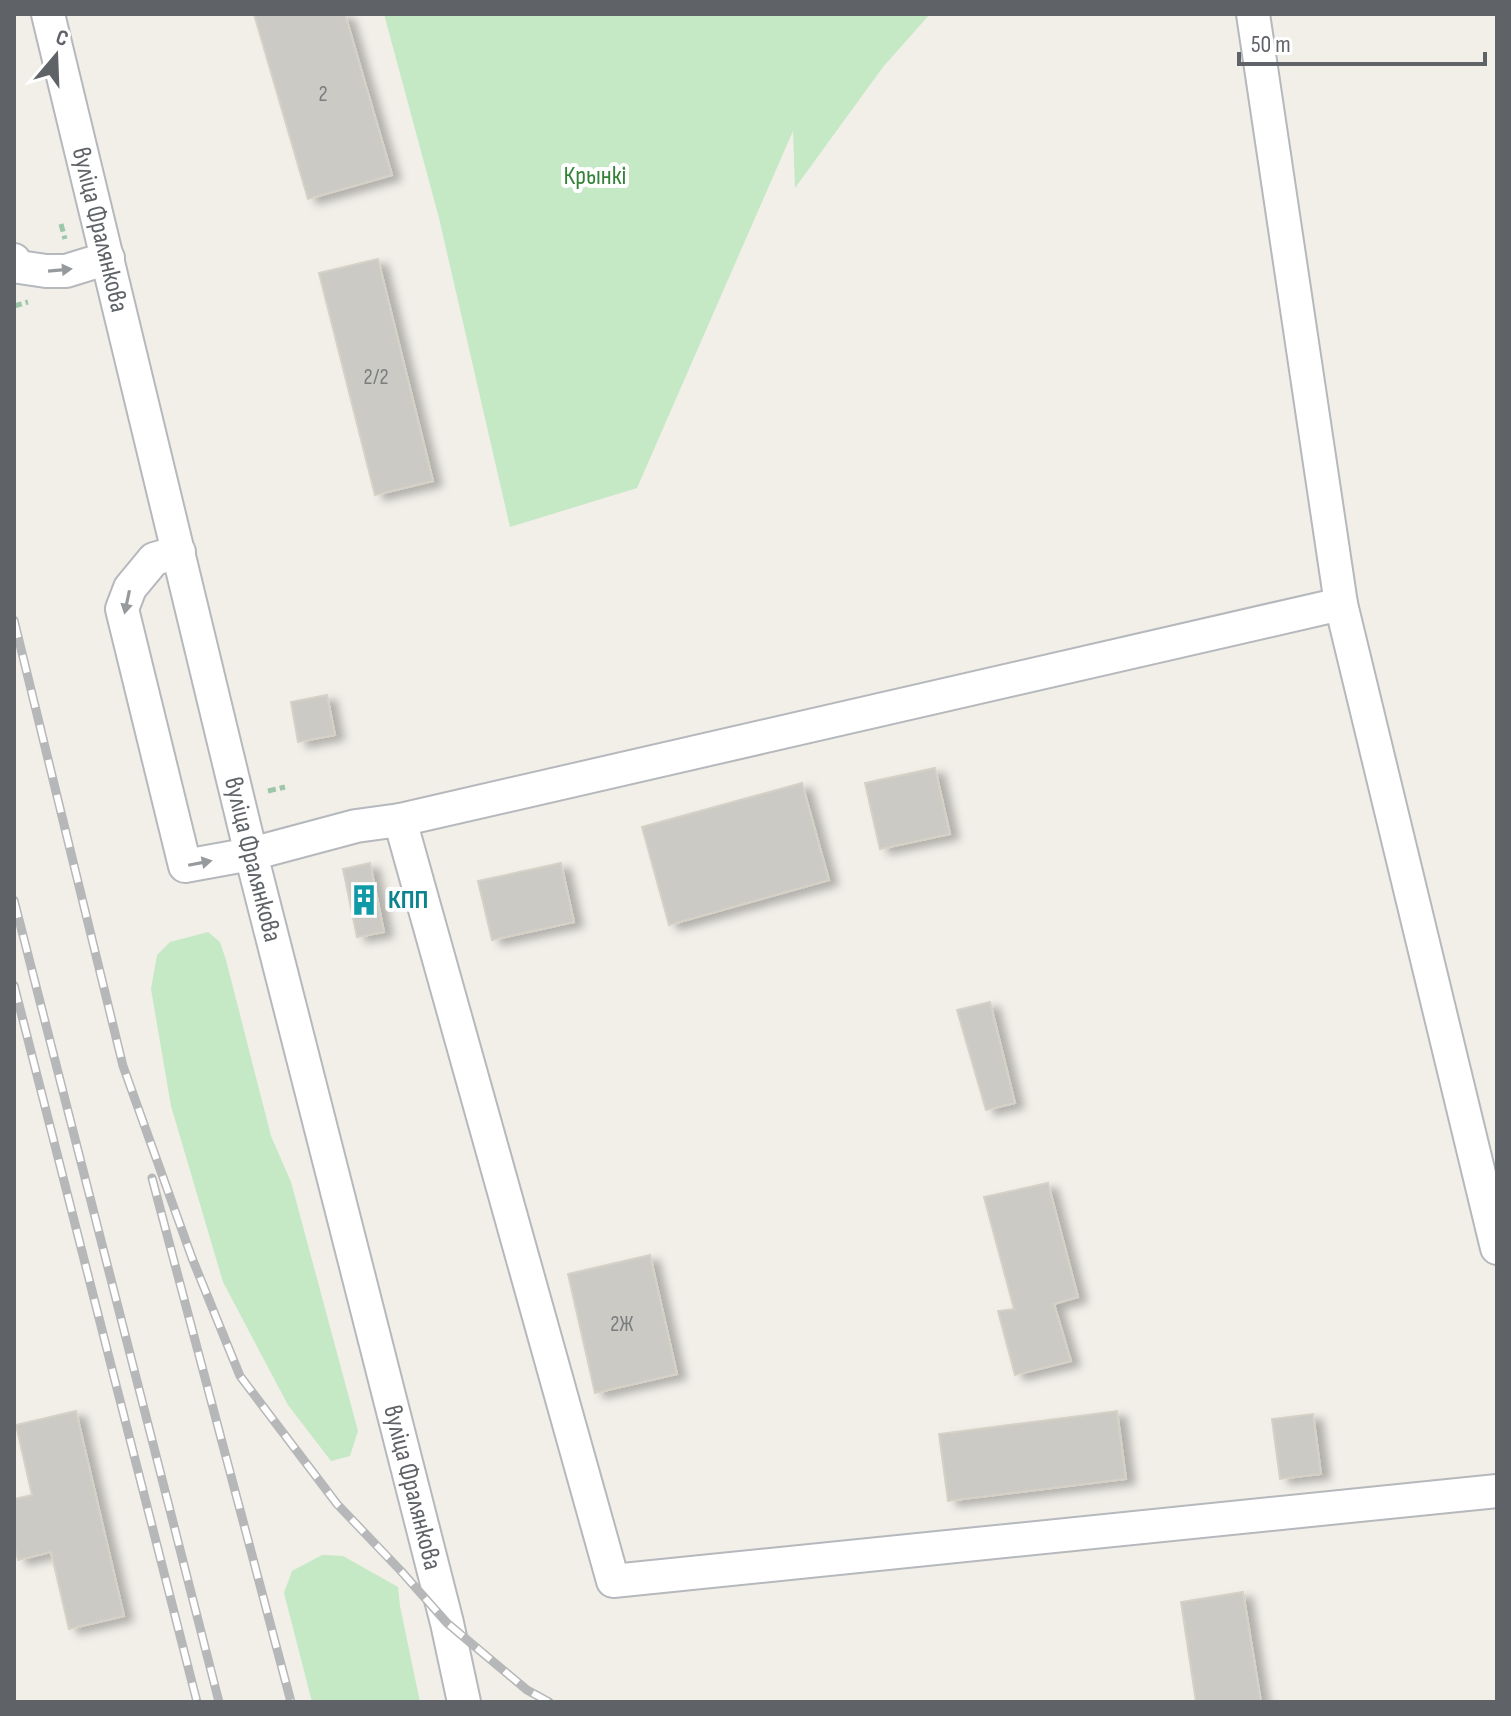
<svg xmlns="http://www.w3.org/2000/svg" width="1511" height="1716" font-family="'Sofia Sans Condensed',sans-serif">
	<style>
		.green { fill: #c5e8c5 }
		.building { fill: #cccac5; stroke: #d6d1c6; stroke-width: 2; filter: url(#shadow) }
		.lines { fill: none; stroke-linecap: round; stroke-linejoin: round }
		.minor-casing { stroke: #b5b8bc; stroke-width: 36 }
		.path { stroke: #9cc7a9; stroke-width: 5; stroke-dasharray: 8 4; stroke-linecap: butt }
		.minor { stroke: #fff; stroke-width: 32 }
		.rail-casing { stroke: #b6b7b8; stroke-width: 9 }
		.rail { stroke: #fff; stroke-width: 6; stroke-dasharray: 18; stroke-linecap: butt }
		.oneway { fill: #979a9d }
		.labels { text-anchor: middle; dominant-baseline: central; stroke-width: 8; stroke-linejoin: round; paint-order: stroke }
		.number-label { font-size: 22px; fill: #7a7d7f }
		.park-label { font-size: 26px; fill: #348238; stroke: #fff }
		.street-label { font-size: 26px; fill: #5f6368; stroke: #fff }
		.culture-label { font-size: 26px; font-weight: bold; fill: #0d838f; stroke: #fff; text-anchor: start }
	</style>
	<defs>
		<filter id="shadow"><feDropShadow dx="9" dy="5" stdDeviation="4" flood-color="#0004"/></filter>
	</defs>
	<rect width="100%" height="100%" fill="#f1efe8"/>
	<path class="green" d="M384 14H930L883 67 795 188 793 131 637 488 510 527 439 218Z
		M208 932 220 942 226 960 271 1136 291 1182 358 1431 350 1456 331 1461 288 1405 223 1282 171 1106 151 989 157 955 170 942Z
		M322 1555 343 1556 398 1587 400 1606 420 1702H312L284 1593 292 1571Z"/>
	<path class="building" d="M254 14H345L392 175 308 199Z
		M378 259 433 481 375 495 319 273Z
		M327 695 335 735 298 742 291 702Z
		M935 768 950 834 880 849 865 783Z
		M802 783 829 880 669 925 642 827Z
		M370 863 384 932 357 937 343 869Z
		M561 863 574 922 492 940 478 881Z
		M990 1002 1015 1103 986 1110 957 1010Z
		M1048 1183 1078 1297 1054 1304 1071 1361 1015 1375 998 1311 1014 1309 984 1197Z
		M650 1255 677 1374 595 1393 568 1274Z
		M76 1411 124 1616 69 1629 51 1552 18 1560 14 1544V1499L32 1495 16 1425Z
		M1117 1411 1126 1479 948 1501 939 1434Z
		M1313 1414 1321 1474 1280 1479 1272 1419Z
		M1243 1592 1261 1702H1196L1181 1602Z"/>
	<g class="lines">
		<defs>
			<g id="minor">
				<path id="s1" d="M48 14 251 854 447 1623 464 1702"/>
				<path d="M14 260 19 267 46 271H66L108 258"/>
				<path d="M179 552 154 559 130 588 122 609 185 866 251 854 356 826 400 820 613 1581 1497 1491"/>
				<path d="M1341 604 1497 1248"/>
				<path d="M400 820 1341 604 1253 14"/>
			</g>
		</defs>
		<use href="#minor" class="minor-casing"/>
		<path class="path" d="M61 224 65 239
			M14 306 28 302
			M268 791 285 787"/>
		<use href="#minor" class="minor"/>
		<defs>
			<path id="rail" d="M14 620 123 1066 192 1258 240 1376 337 1504 401 1571 447 1623 527 1690 549 1702
				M14 900 219 1702
				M14 985 197 1702
				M152 1178 291 1702"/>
		</defs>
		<use href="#rail" class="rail-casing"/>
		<use href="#rail" class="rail"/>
	</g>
	<defs><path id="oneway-solid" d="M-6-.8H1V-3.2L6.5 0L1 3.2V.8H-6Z" transform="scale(2)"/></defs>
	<g class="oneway">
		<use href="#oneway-solid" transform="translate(60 270) rotate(-5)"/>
		<use href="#oneway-solid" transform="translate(127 602) rotate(102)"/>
		<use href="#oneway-solid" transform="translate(200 863) rotate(-11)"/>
	</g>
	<defs>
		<symbol id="building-bare" viewBox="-9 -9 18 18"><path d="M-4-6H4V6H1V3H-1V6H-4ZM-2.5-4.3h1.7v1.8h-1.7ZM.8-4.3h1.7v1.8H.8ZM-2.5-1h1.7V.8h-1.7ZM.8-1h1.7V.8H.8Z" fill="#0f9aa8" stroke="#fff" stroke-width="2.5" paint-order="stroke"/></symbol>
	</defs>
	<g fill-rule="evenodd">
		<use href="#building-bare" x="342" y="878" width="44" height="44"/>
	</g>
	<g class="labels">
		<g class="number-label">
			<text x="323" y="94">2</text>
			<text x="376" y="377">2/2</text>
			<text x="622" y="1324">2Ж</text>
		</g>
		<g class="park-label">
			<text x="595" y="176">Крынкі</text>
		</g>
		<g class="street-label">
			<text stroke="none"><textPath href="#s1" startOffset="222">вуліца Фралянкова</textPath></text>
			<text stroke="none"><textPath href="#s1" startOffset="870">вуліца Фралянкова</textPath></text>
			<text stroke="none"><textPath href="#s1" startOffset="1518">вуліца Фралянкова</textPath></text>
		</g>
		<g class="culture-label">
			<text x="388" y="900">КПП</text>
		</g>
	</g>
	<rect width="1511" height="1716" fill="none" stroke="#5f6368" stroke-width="32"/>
	<g transform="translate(56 56) rotate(19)" stroke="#ffffff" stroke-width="6" paint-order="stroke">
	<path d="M0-6L14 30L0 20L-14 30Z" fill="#5f6368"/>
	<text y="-12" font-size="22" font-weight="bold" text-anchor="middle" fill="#5f6368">С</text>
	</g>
	<path d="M1239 52v12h246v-12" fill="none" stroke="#5f6368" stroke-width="4"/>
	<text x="1251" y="52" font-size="24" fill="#5f6368" stroke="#ffffff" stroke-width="6" paint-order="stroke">50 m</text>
</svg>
